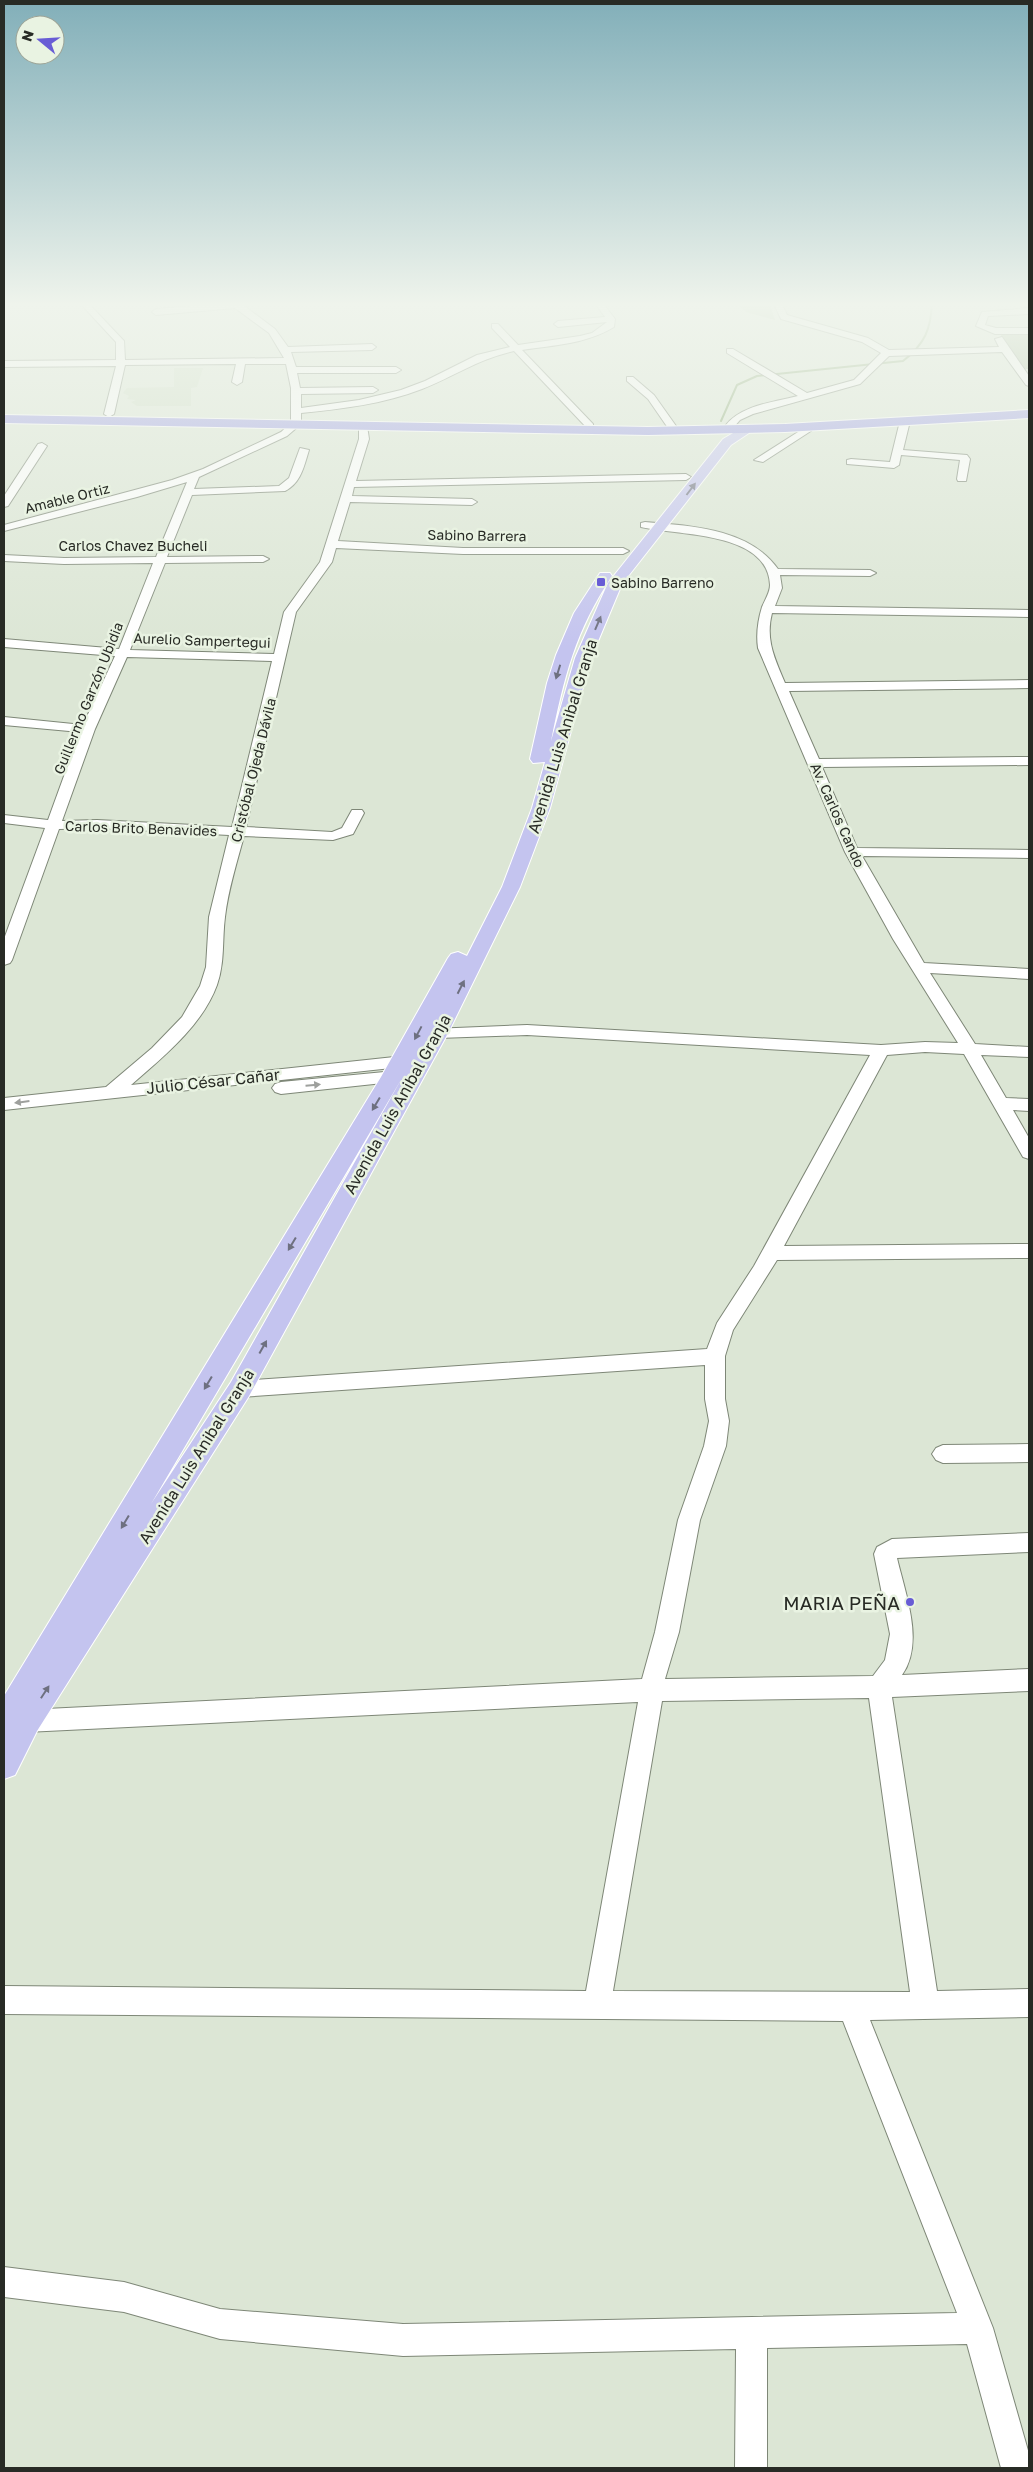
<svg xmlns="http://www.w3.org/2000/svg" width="1033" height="2472" font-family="'Golos Text',sans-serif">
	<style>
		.built { fill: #cfddc5 }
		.green { fill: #a4b995 }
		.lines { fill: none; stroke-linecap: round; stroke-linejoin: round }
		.stream { stroke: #89a772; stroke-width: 2 }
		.minor-casing { stroke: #7e8777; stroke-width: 2 }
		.major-casing { stroke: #fff; stroke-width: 2 }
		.highway-casing { stroke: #fff; stroke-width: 2 }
		.minor { fill: #fff; fill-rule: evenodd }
		.major { fill: #c4c4ef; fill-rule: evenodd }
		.highway { fill: #9d9de5; fill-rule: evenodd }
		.oneway { fill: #6e7080 }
		.oneway2 { fill: #9ea09d }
		.poi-dot { fill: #685cd5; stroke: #e9f3e2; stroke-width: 2 }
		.labels { text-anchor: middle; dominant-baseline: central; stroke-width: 5; stroke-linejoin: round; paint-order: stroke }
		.far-street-label { font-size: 14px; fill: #282b25; stroke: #e9f3e2 }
		.far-poi-label { font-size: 14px; fill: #282b25; stroke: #e9f3e2; text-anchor: start }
		.street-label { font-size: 16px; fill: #282b25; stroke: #e9f3e2 }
		.near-poi-label { font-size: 19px; fill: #282b25; stroke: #e9f3e2; text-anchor: end }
	</style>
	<rect width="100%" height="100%" fill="#dce6d5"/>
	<path class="built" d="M174 368H203L197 387 191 388V406H137L131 402 136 400 127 399 129 396 123 393 127 388 174 387Z"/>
	<path class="green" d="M736 302H769L775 320 746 312Z
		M999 332H1029V369H1020Z"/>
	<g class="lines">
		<path class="stream" d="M721 421 737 385 757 376 903 361C925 344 931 329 932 302"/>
		<defs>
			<path id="minor" d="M79 302H87L124 341 125 360 284 358 269 333 235 308 156 315 152 312 156 309 239 302 275 329 288 347 372 344 376 347 372 350 291 352 296 367H396L401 370 396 373H297L300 388 373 387 378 390 373 393 301 394V408L359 400 401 390 425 381 477 355 510 347 492 328V324H498L518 345 580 336 592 333 607 322 558 327 554 324 558 321 605 317 594 302H602L615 319 614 327C586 344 555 345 522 350L593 424V428H587L514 351C478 359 455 376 422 389 383 404 342 409 301 413V424L287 436 199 477 194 489 279 486 289 478 300 448 309 450C304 466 301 483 285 491L192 495 167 557 263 556 269 559 263 562 165 563 130 650 274 654 284 612 320 562 359 439V424L367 426 369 439 356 481 686 474 691 477 686 480 354 487 352 496 472 499 477 502 472 505 350 502 338 541 463 548H623L629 551 623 554H463L336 548 332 562 296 612 246 827 332 832 342 828 352 810H362L364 813 353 834 333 840 244 836C237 862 228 890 225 917 222 940 225 962 217 985 202 1026 163 1057 131 1085L413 1055 419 1057 421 1061 419 1065 4 1110V1098L106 1087 152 1048 182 1017 200 986 206 967 209 917 229 835 97 828 59 829 12 960 10 963 4 965V939L45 828 4 823V815L48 820 80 732 4 725V717L83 725 115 656 4 647V639L119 649 153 563 64 564 4 561V555L64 558 156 557 187 482 137 497 4 531V525L172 480 203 469 281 432 291 423V388L286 364H245L242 382 237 385 232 382 236 364 125 365 114 414 109 417 104 414 116 366 4 367V361L116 360V342ZM127 657 272 661 232 827 97 820 62 821 95 729Z
				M773 302H781L787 315 868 338 889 350 999 347 995 339 1002 337 1029 376V386L1026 385 1002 352 889 356 860 384 753 414 740 420 733 428H727L725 426C741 405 774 402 798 396L727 353V349H733L807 393 854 380 881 353 862 342 781 319Z
				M1029 308V314L988 316 985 325 996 328H1029V334H995L976 326 982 312Z
				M627 377H633L654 395 676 426 674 428H668L648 399 627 381Z
				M905 418 910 421 903 450 967 455 970 459 966 481H958L957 479 960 460 901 455 899 465 894 468 847 464V460L851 459 890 462 900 421Z
				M809 425 817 427 763 462 754 460Z
				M42 443 47 446 8 506 4 507V496L38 444Z
				M645 522C691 526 749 528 778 569L870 570 876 573 870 576 780 575 782 588 775 606 1029 610V617L772 613C765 640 775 659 785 683L1029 680V688L789 691 819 759 1029 757V765L822 767 857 848 1029 850V858L862 856 924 963 1029 969V979L930 973 975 1044 1029 1047V1057L981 1055 1006 1098 1029 1099V1111L1013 1110 1029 1138V1159L1023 1157 964 1054 925 1052 887 1055 784 1246 1029 1244V1258L777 1260 733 1330 725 1356V1399L729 1421 726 1446 700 1520 679 1632 665 1679 873 1676 885 1660 890 1634 874 1554 877 1547 892 1539 1029 1533V1552L897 1558C905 1593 925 1643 902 1675L1029 1669V1691L892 1697 937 1991 1029 1989V2017L870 2020 993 2328 1029 2454V2468H1001L967 2344 767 2348V2468H735L736 2349 403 2356 220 2339 124 2312 4 2297V2267L124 2282 220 2309 403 2324 957 2313 843 2021 4 2014V1986L586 1991 638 1702 26 1732 17 1729 14 1721 17 1713 26 1710 642 1679 655 1632 678 1520 704 1446 709 1421 705 1399V1365L240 1397 233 1395 230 1389 233 1383 240 1381 707 1349 717 1323 754 1266 870 1055 527 1035 438 1038 432 1037 430 1033 432 1029 527 1025 881 1045 925 1042 958 1043 893 939 845 852 758 648C756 634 758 620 762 607 765 600 770 592 770 585 768 531 678 536 641 527V523ZM869 1698 910 1992 613 1991 662 1701Z
				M405 1070 411 1072 413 1076 411 1080 281 1094 275 1092 272 1088 275 1084 281 1082Z
				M1029 1444V1462L943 1463 936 1460 932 1454 936 1448 943 1445Z"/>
			<path id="major" d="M745 426 749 427 751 430 749 433 731 445 622 584 591 658 550 808 520 887 448 1033 249 1396 37 1731 15 1775 4 1779V1696L381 1077 448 958 451 954 458 952 467 956 502 887 532 808 545 762 533 763 530 759 547 683 556 655 574 613 600 573H610L612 576C575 631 564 677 551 741L575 658 608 583 723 439ZM402 1078 231 1382 151 1504Z"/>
			<path id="highway" d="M1029 410V418L785 432 648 435 4 423V415L648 427 785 424Z"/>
		</defs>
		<use href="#minor" class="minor-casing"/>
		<use href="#major" class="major-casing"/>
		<use href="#highway" class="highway-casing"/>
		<use href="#minor" class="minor"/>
		<use href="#major" class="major"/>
		<use href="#highway" class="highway"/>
	</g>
	<defs><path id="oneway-solid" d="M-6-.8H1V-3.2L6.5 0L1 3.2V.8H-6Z" transform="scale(1.25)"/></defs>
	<g class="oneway">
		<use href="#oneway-solid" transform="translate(691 489) rotate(-53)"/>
		<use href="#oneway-solid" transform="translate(598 623) rotate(-67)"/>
		<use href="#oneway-solid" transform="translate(558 672) rotate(107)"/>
		<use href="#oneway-solid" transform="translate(461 987) rotate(-63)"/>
		<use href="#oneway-solid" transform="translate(418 1033) rotate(118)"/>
		<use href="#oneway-solid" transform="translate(376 1104) rotate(121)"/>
		<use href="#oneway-solid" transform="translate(292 1244) rotate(121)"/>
		<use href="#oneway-solid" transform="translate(263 1347) rotate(-61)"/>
		<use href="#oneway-solid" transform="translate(208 1383) rotate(121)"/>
		<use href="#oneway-solid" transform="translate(125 1522) rotate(121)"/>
		<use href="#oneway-solid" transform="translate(45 1692) rotate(-57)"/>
	</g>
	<g class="oneway2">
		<use href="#oneway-solid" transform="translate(313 1085) rotate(-5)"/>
		<use href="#oneway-solid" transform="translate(22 1102) rotate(173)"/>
	</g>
	<linearGradient id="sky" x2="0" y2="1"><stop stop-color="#82afb9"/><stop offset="0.47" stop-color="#eff4ec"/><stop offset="1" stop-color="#eff4ec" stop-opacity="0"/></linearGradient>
	<rect width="1033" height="648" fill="url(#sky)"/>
	<g class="poi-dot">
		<rect x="596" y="577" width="10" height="10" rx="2.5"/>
		<circle cx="910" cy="1602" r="5"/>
	</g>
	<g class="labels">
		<g class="far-street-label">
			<text transform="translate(67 498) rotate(-14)">Amable Ortiz</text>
			<text transform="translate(477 535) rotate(1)">Sabino Barrera</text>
			<text x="133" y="545">Carlos Chavez Bucheli</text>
			<text transform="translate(202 640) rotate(2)">Aurelio Sampertegui</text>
			<text transform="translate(88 698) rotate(-68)">Guillermo Garzón Ubidia</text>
			<text transform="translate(253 770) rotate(-76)">Cristóbal Ojeda Dávila</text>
			<text transform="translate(838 815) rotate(66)">Av. Carlos Cando</text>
			<text transform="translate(141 828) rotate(2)">Carlos Brito Benavides</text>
		</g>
		<g class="far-poi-label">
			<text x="611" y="582">Sabino Barreno</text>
		</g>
		<g class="street-label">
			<text transform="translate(562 736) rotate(-73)">Avenida Luis Anibal Granja</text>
			<text transform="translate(213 1081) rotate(-6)">Julio César Cañar</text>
			<text transform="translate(397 1104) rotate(-61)">Avenida Luis Anibal Granja</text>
			<text transform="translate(196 1456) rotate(-58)">Avenida Luis Anibal Granja</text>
		</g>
		<g class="near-poi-label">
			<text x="900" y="1602">MARIA PEÑA</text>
		</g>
	</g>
	<rect width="1033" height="2472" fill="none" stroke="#282b25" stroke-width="10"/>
	<g transform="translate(40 40) rotate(288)"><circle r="24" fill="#e9f3e2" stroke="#9ca396"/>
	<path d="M0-4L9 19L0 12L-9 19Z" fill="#685cd5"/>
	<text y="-8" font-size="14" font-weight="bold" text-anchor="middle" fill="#282b25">N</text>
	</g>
</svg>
